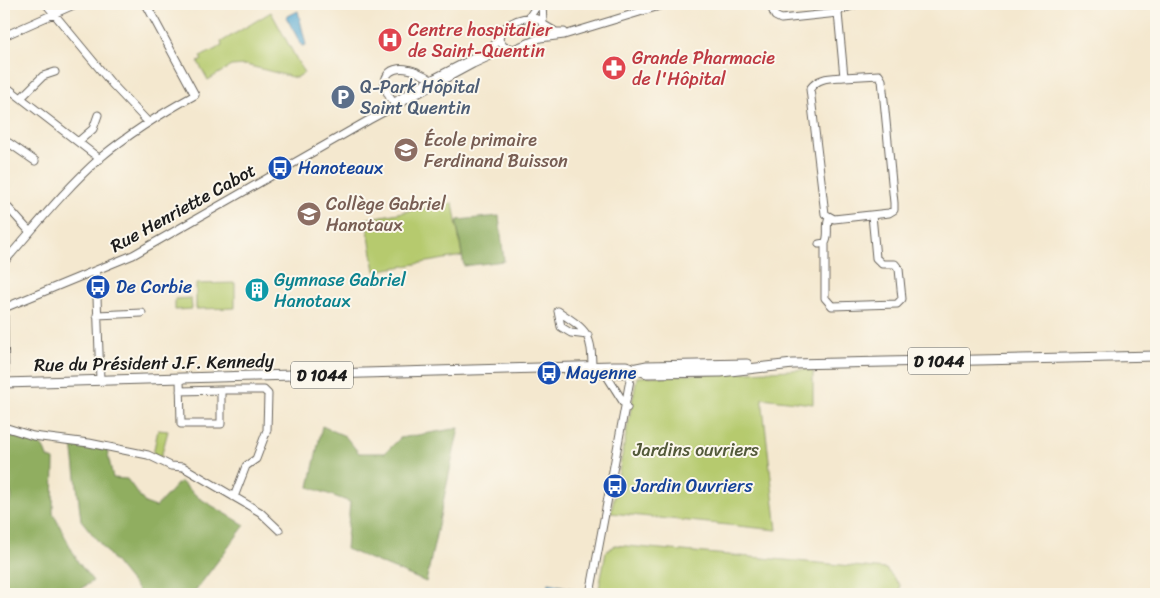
<svg xmlns="http://www.w3.org/2000/svg" width="1160" height="598" font-family="Sriracha,sans-serif">
	<style>
		.green { fill: #b6ca6e; stroke: #697345 }
		.forest { fill: #90ae61; stroke: #56653e }
		.water { fill: #56a9d1; stroke: #396276 }
		.lines { fill: none; stroke-linecap: round; stroke-linejoin: round }
		.minor-casing { stroke: #68635b; stroke-width: 9 }
		.major-casing { stroke: #68635b; stroke-width: 11 }
		.minor { stroke: #fff; stroke-width: 7 }
		.major { stroke: #fff; stroke-width: 9 }
		.labels { text-anchor: middle; dominant-baseline: central; stroke-width: 4; stroke-linejoin: round; paint-order: stroke }
		.shield { fill: #fbf7ec; stroke: #5f5e5a; stroke-width: 1 }
		.shield-label { font-size: 16px; font-weight: bold; fill: #1c1c1c }
		.health-label { font-size: 18px; fill: #be3a42; stroke: #fbf7ec; text-anchor: start }
		.service-label { font-size: 18px; fill: #4e5e75; stroke: #fbf7ec; text-anchor: start }
		.education-label { font-size: 18px; fill: #785e54; stroke: #fbf7ec; text-anchor: start }
		.transit-label { font-size: 18px; fill: #164399; stroke: #fbf7ec; text-anchor: start }
		.street-label { font-size: 18px; fill: #1c1c1c; stroke: #fbf7ec }
		.culture-label { font-size: 18px; fill: #0d838f; stroke: #fbf7ec; text-anchor: start }
		.park-label { font-size: 18px; fill: #525939; stroke: #fbf7ec }
	</style>
	<rect width="100%" height="100%" fill="#fbf7ec"/>
	<filter id="ink" filterUnits="userSpaceOnUse"><feTurbulence type="fractalNoise" baseFrequency=".02" numOctaves="2"/><feDisplacementMap in="SourceGraphic" scale="10" xChannelSelector="R" yChannelSelector="G"/><feConvolveMatrix kernelMatrix="1 2 1 2 8 2 1 2 1" color-interpolation-filters="sRGB"/></filter>
	<filter id="wash" filterUnits="userSpaceOnUse"><feTurbulence type="fractalNoise" baseFrequency=".0096" numOctaves="4" result="noise"/><feDisplacementMap in="SourceGraphic" scale="20" xChannelSelector="R" yChannelSelector="G"/><feGaussianBlur stdDeviation="1.12" result="paint"/><feColorMatrix in="noise" values="0 0 0 0 0 0 0 0 0 0 0 0 0 0 0 0 0 1.4 0 .05"/><feComposite in="paint" operator="in"/></filter>
	<g filter="url(#wash)">
		<rect width="100%" height="100%" fill="#f4e8cf"/>
		<path class="green" d="M271 12 304 73 296 78 246 65 231 66 208 80 198 62 202 60 200 57 222 46 221 42Z
			M453 203 462 256 375 271 366 219Z
			M235 283V308L196 309V284Z
			M191 298 192 309 175 310V299Z
			M813 369V404L762 398 777 530 611 513 637 377Z
			M158 430 168 431 161 457 153 454Z
			M615 545 886 569 900 585V594H598L606 552Z"/>
		<path class="forest" d="M499 216 504 261 464 266 457 224 458 220Z
			M322 426 345 436 359 453H385L400 438 459 428 426 582 346 549 350 502 309 487Z
			M16 436C32 440 43 440 47 457L54 460 53 513 78 562 93 581 72 594H4V514L12 498 7 476 9 438Z
			M72 443 107 450 113 478 127 479 145 503 156 507 180 481 199 498 245 525 193 594H141L81 520Z"/>
		<path class="water" d="M298 11 306 45 302 46 286 17Z
			M549 583 574 589 576 593 545 594Z"/>
	</g>
	<g filter="url(#ink)">
		<g class="lines">
			<defs>
				<path id="minor" d="M46 4 112 84 148 122
					M542 4 543 23
					M770 4 775 16 781 19 838 13 844 77 879 75 882 80 894 203V210L889 213 834 219 825 214 810 89C818 77 831 78 844 77
					M838 13 840 10 857 4
					M530 16 538 4
					M544 25 556 32H564
					M4 36 76 4
					M540 38 544 33 543 23C532 10 500 23 499 40L504 47 514 49 540 38 564 35 666 4
					M4 85 100 159
					M21 98 43 76 55 72
					M395 102 419 86 489 50 499 40
					M394 103C375 81 388 60 417 72 422 75 427 76 430 80
					M4 140 9 143 4 148
					M79 141 93 129 98 115
					M9 143 35 161
					M4 203 30 232
					M825 243V298L832 306 897 304 902 299 899 269 895 264H882L876 258 872 215
					M819 244 825 243C830 236 825 226 829 218
					M4 262C35 227 65 189 100 158 130 133 162 113 195 95L146 4
					M96 270 100 380
					M4 308 133 255 369 120 473 64 506 49
					M558 311C588 331 592 334 592 370
					M558 311 561 327 571 333 588 335
					M4 315 5 383
					M97 315 142 313
					M605 373 627 408
					M180 379 181 424H221V390L180 391
					M221 390H264L268 394 267 430 256 459 246 466 234 497
					M4 427 33 436 89 443 148 455 171 466 183 467 260 512 279 530
					M590 594 632 369"/>
				<path id="major" d="M569 372 628 373 632 369 647 366 747 364
					M4 383 614 366H626L647 373 721 372 793 364 1156 356"/>
			</defs>
			<use href="#minor" class="minor-casing"/>
			<use href="#major" class="major-casing"/>
			<use href="#minor" class="minor"/>
			<use href="#major" class="major"/>
		</g>
	</g>
	<defs>
		<symbol id="hospital-disc" viewBox="-11 -11 22 22"><circle r="9.5" fill="#e0444e" stroke="#fbf7ec"/><path d="M-5-5h3v3.5h4V-5h3V5h-3V1.5h-4V5h-3Z" fill="#fff"/></symbol>
		<symbol id="pharmacy-disc" viewBox="-11 -11 22 22"><circle r="9.5" fill="#e0444e" stroke="#fbf7ec"/><path d="M-2-6h4v4h4v4h-4v4h-4v-4h-4v-4h4Z" fill="#fff"/></symbol>
		<symbol id="parking-disc" viewBox="-11 -11 22 22"><circle r="9.5" fill="#5c6f8a" stroke="#fbf7ec"/><path d="M-3.5-5.5H1a3.5 3.5 0 0 1 0 7H-1V5.5H-3.5ZM-1-3.4V-.6H.8a1.4 1.4 0 0 0 0-2.8Z" fill="#fff"/></symbol>
		<symbol id="school-disc" viewBox="-11 -11 22 22"><circle r="9.5" fill="#8d6e63" stroke="#fbf7ec"/><path d="M0-5L7-2L0 1L-7-2ZM-4 1L0 2.5L4 1V4Q0 6-4 4Z" fill="#fff"/></symbol>
		<symbol id="bus-disc" viewBox="-11 -11 22 22"><circle r="9.5" fill="#1a4fb4" stroke="#fbf7ec"/><path d="M-5-6H5V4H4V6H2V4H-2V6H-4V4H-5ZM-3.5-4V0h7V-4ZM-3.5 1.2v1.5H-2V1.2ZM2 1.2v1.5H3.5V1.2Z" fill="#fff"/></symbol>
		<symbol id="building-disc" viewBox="-11 -11 22 22"><circle r="9.5" fill="#0f9aa8" stroke="#fbf7ec"/><path d="M-4-6H4V6H1V3H-1V6H-4ZM-2.5-4.3h1.7v1.8h-1.7ZM.8-4.3h1.7v1.8H.8ZM-2.5-1h1.7V.8h-1.7ZM.8-1h1.7V.8H.8Z" fill="#fff"/></symbol>
	</defs>
	<g fill-rule="evenodd">
		<use href="#hospital-disc" x="376" y="26" width="28" height="28"/>
		<use href="#pharmacy-disc" x="600" y="54" width="28" height="28"/>
		<use href="#parking-disc" x="329" y="83" width="28" height="28"/>
		<use href="#school-disc" x="392" y="136" width="28" height="28"/>
		<use href="#bus-disc" x="266" y="154" width="28" height="28"/>
		<use href="#school-disc" x="295" y="200" width="28" height="28"/>
		<use href="#bus-disc" x="84" y="273" width="28" height="28"/>
		<use href="#building-disc" x="243" y="276" width="28" height="28"/>
		<use href="#bus-disc" x="535" y="359" width="28" height="28"/>
		<use href="#bus-disc" x="601" y="472" width="28" height="28"/>
	</g>
	<g class="labels">
		<g class="shield">
			<rect x="908" y="347.5" width="62" height="27" rx="4"/>
			<rect x="291" y="361.5" width="62" height="27" rx="4"/>
		</g>
		<g class="shield-label">
			<text x="939" y="361">D 1044</text>
			<text x="322" y="375">D 1044</text>
		</g>
		<g class="health-label">
			<text x="408" y="30">Centre hospitalier<tspan x="408" dy="21">de Saint-Quentin</tspan></text>
			<text x="632" y="58">Grande Pharmacie<tspan x="632" dy="21">de l'Hôpital</tspan></text>
		</g>
		<g class="service-label">
			<text x="360" y="87">Q-Park Hôpital<tspan x="360" dy="21">Saint Quentin</tspan></text>
		</g>
		<g class="education-label">
			<text x="424" y="140">École primaire<tspan x="424" dy="21">Ferdinand Buisson</tspan></text>
			<text x="326" y="204">Collège Gabriel<tspan x="326" dy="21">Hanotaux</tspan></text>
		</g>
		<g class="transit-label">
			<text x="298" y="168">Hanoteaux</text>
			<text x="116" y="287">De Corbie</text>
			<text x="566" y="373">Mayenne</text>
			<text x="632" y="486">Jardin Ouvriers</text>
		</g>
		<g class="street-label">
			<text transform="translate(183 208) rotate(-29)">Rue Henriette Cabot</text>
			<text transform="translate(154 363) rotate(-1)">Rue du Président J.F. Kennedy</text>
		</g>
		<g class="culture-label">
			<text x="274" y="280">Gymnase Gabriel<tspan x="274" dy="21">Hanotaux</tspan></text>
		</g>
		<g class="park-label">
			<text x="696" y="450">Jardins ouvriers</text>
		</g>
	</g>
	<rect width="1160" height="598" fill="none" stroke="#fbf7ec" stroke-width="20"/>
</svg>
